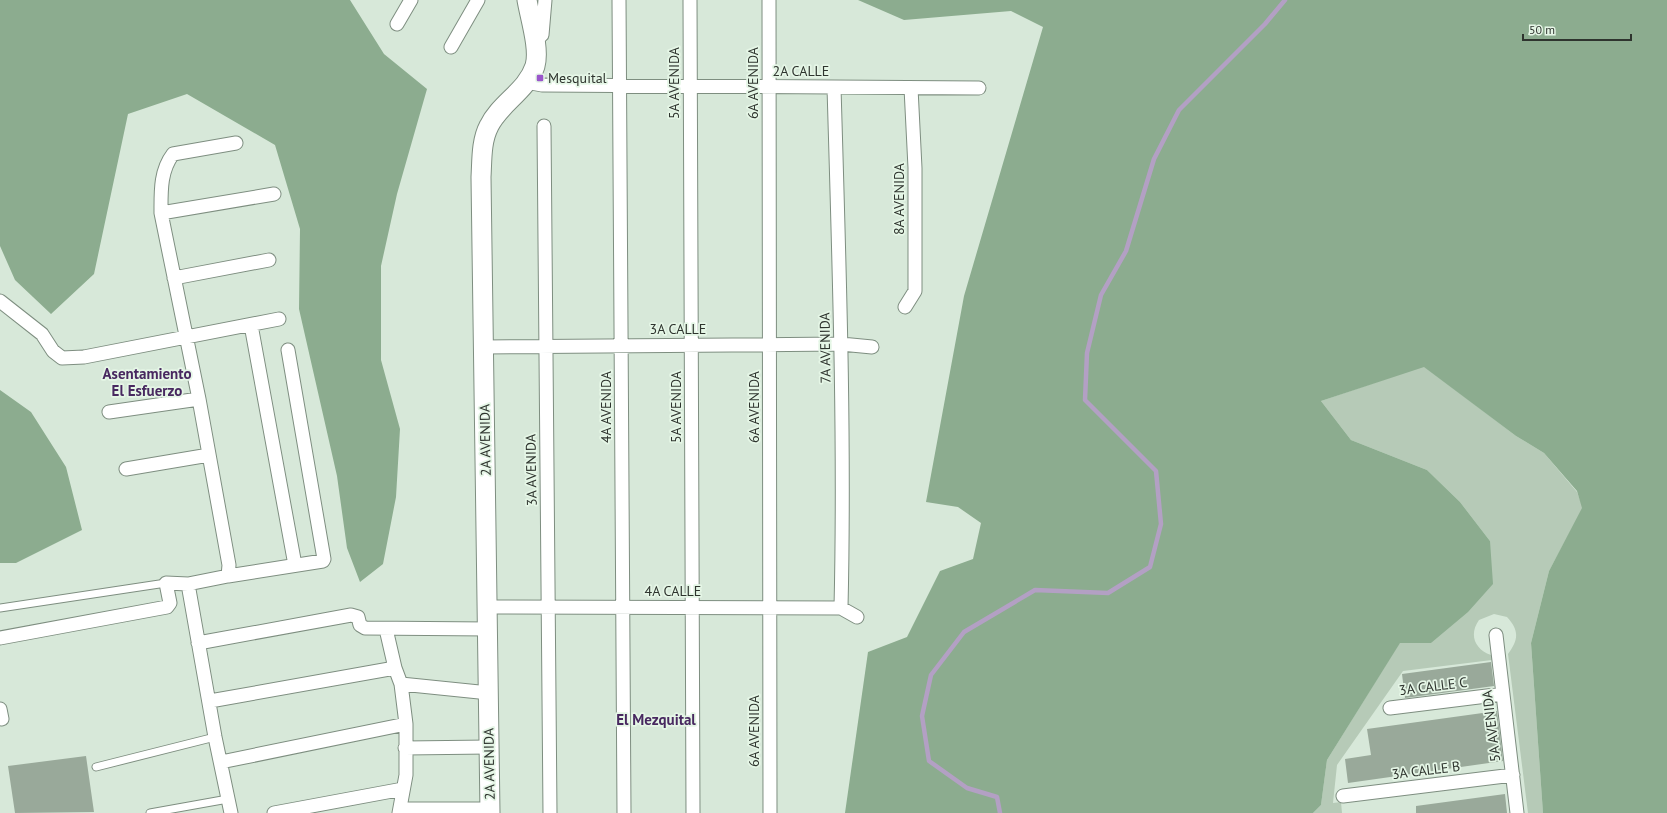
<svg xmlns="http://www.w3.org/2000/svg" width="1667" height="813" font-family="'PT Sans',sans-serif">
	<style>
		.green { fill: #b6cab7 }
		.forest { fill: #8cac8f }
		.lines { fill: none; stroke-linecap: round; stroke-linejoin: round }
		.stream { stroke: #b3a0c4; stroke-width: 4.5 }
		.building { fill: #99a99a }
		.lane-casing { stroke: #7e8e80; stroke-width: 9 }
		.street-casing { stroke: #7e8e80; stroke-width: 15 }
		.secondary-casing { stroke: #7e8e80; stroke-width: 21 }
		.lane { stroke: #fff; stroke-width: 7 }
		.street { stroke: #fff; stroke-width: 13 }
		.secondary { stroke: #fff; stroke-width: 19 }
		.poi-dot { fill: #9a56cb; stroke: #e5f6e6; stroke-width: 1.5 }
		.labels { text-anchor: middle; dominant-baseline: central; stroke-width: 3.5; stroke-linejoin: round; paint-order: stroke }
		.street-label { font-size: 14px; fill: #2e342e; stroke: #e5f6e6 }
		.poi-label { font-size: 14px; fill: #2e342e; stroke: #e5f6e6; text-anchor: start }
		.neighbourhood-label { font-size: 15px; font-weight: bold; fill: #482860; stroke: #e5f6e6 }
	</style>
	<rect width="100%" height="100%" fill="#d7e8d9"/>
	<path class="green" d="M1424 366 1516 436 1544 453 1577 492 1583 508 1549 571 1531 643 1543 813H1528L1508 654C1518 640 1520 631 1507 617L1494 614 1479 620C1469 634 1474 649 1491 655L1492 660 1403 671 1337 765 1333 803 1341 802 1342 813H1313L1321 805 1327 760 1400 642 1431 643 1490 541 1460 502 1427 470 1351 440 1321 401Z"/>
	<path class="forest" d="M0 0H350L384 54 427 89 397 194 381 266V360L400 429 396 497 383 564 360 582 347 548 337 476 299 309 300 229 275 145 187 94 128 114 94 274 51 314 15 280 0 246Z
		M858 0H1667V813H1543L1531 643 1549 571 1582 508 1577 491 1544 453 1516 436 1424 367 1321 401 1351 440 1427 470 1460 502 1490 541 1493 584 1468 612 1431 643H1400L1327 760 1321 805 1313 813H845L868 652 907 637 940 571 973 559 981 523 958 507 926 502 964 296 1043 27 1011 11 904 20Z
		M0 390 31 412 66 467 82 530 16 563H0Z"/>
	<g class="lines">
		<path class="stream" d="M1000 813 997 797 967 788 929 761 922 716 931 675 964 632 1035 590 1108 593 1150 567 1161 524 1156 471 1085 400 1087 353 1101 295 1126 251 1154 159 1179 110 1265 24 1285 0"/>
	</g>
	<path class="building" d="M1491 662 1494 686 1405 698 1402 674Z
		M1497 711 1503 761 1348 783 1345 759 1371 755 1367 729Z
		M86 756 94 812 15 813 8 766Z
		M1505 794 1507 813H1416V806Z"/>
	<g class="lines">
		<defs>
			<path id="lane" d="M0 608 166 583
				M96 767 215 737
				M150 813 228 799"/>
			<path id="street" d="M619 0 624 813
				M690 0 693 813
				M769 0 770 813
				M397 24 411 0
				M534 40 542 35 545 0
				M451 47 478 0
				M526 82 542 85 979 88
				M834 87C839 261 845 435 841 608
				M544 126 550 813
				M161 213 274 194
				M174 278 269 260
				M0 301 42 334 53 351 62 358 84 357 279 319
				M905 307 915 291V168L911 88
				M251 325 295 565
				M484 347 841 344 872 347
				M109 412 199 399
				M126 469 209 455
				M228 576 229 565 199 399 161 213C161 192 160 171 173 154L236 143
				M188 584 215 737 231 813
				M488 607 841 608 857 617
				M386 629 395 668 401 684 406 724V775L399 813
				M1496 635 1517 813
				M0 638 167 607 170 603 166 583 188 584 228 576 323 561 324 559 288 350
				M198 643 351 615 358 617 360 625 365 628 489 629
				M401 684 489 693
				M210 701 395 668
				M1390 708 1503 694
				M0 709 2 719
				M405 748 489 747
				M221 762 406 724
				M1343 796 1513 775
				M400 809H490
				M274 813 403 789"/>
			<path id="secondary" d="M490 813 481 177C482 161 481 141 489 126 500 103 527 91 535 66 540 49 530 18 527 0"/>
		</defs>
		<use href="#lane" class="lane-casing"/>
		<use href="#street" class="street-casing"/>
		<use href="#secondary" class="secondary-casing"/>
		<use href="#lane" class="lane"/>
		<use href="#street" class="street"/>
		<use href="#secondary" class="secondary"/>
	</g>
	<rect class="poi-dot" x="536" y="74" width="8" height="8" rx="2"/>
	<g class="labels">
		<g class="street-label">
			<text x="801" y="71">2A CALLE</text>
			<text transform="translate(674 83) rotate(-90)">5A AVENIDA</text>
			<text transform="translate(753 83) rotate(-90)">6A AVENIDA</text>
			<text transform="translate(899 199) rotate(-90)">8A AVENIDA</text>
			<text x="678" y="329">3A CALLE</text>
			<text transform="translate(825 348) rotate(-91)">7A AVENIDA</text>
			<text transform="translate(606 407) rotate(-90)">4A AVENIDA</text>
			<text transform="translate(676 407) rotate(-90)">5A AVENIDA</text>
			<text transform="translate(754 407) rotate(-90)">6A AVENIDA</text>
			<text transform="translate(485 440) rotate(-91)">2A AVENIDA</text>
			<text transform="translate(531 470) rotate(-91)">3A AVENIDA</text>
			<text x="673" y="591">4A CALLE</text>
			<text transform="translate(1433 686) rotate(-7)">3A CALLE C</text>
			<text transform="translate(1491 726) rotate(-97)">5A AVENIDA</text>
			<text transform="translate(754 731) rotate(-90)">6A AVENIDA</text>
			<text transform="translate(489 764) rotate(-91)">2A AVENIDA</text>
			<text transform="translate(1426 770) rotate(-7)">3A CALLE B</text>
		</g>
		<g class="poi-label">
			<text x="548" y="78">Mesquital</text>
		</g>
		<g class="neighbourhood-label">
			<text x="147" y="373">Asentamiento<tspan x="147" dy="17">El Esfuerzo</tspan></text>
			<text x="656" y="719">El Mezquital</text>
		</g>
	</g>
	<path d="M1523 34v6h108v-6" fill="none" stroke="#2e342e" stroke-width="2"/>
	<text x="1529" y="34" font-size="12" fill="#2e342e" stroke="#e5f6e6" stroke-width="3" paint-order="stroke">50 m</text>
</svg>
